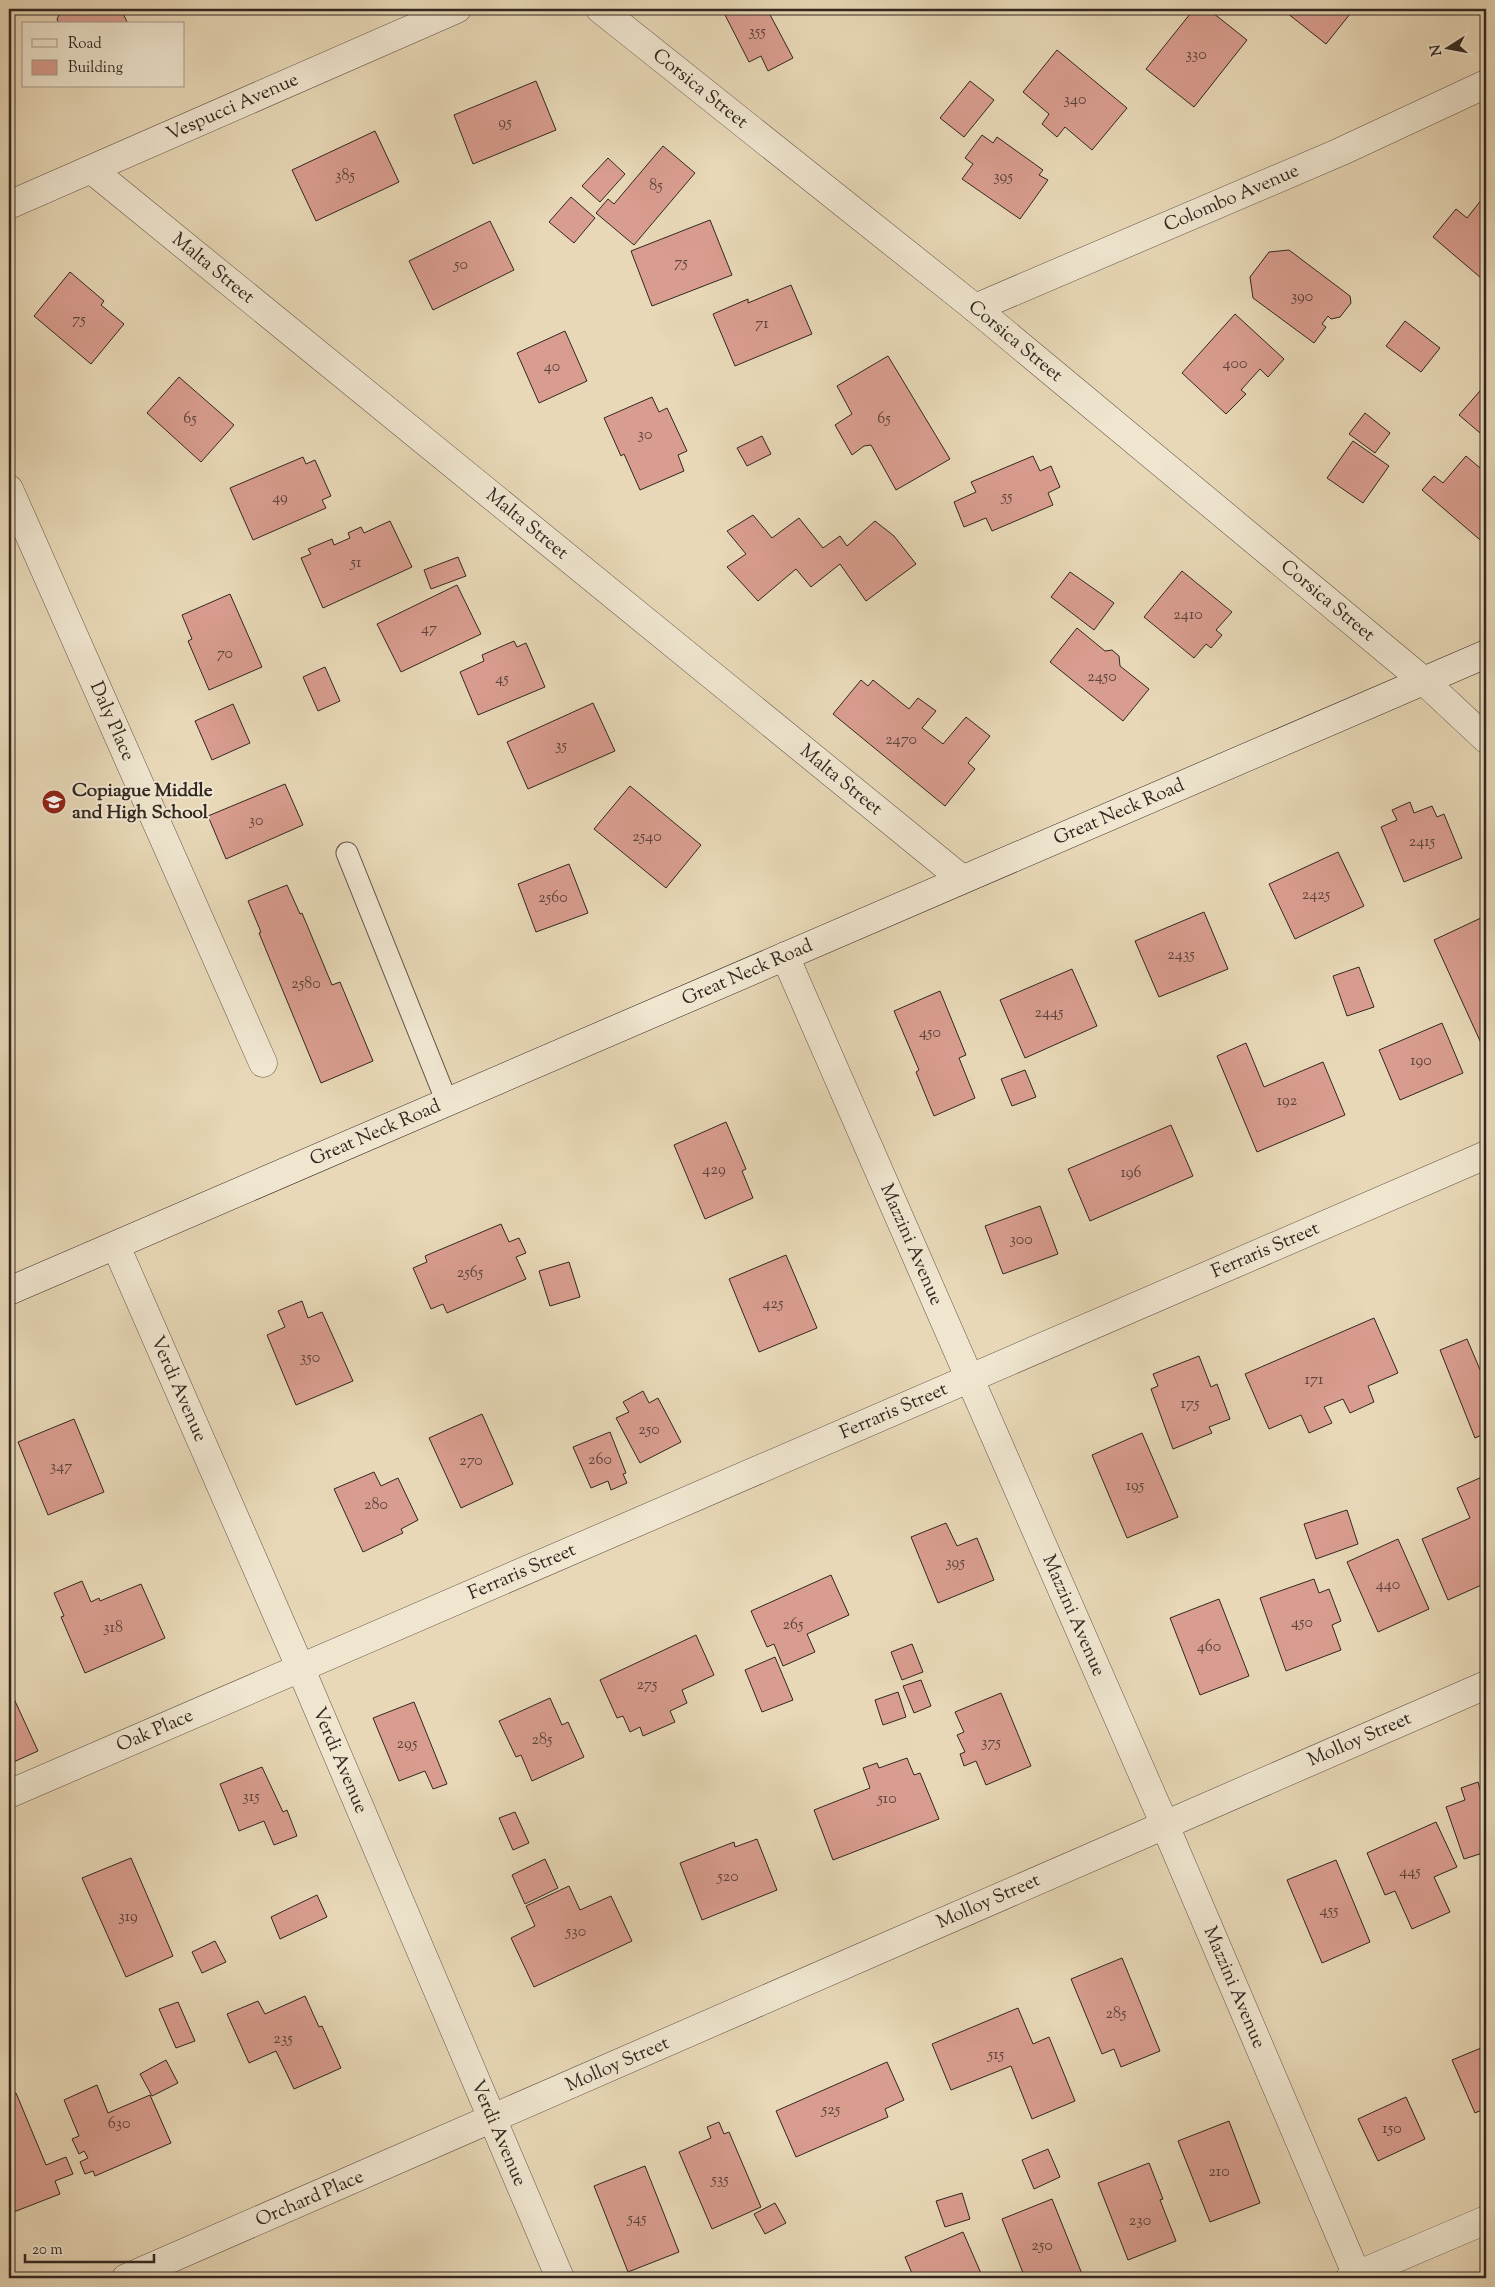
<svg xmlns="http://www.w3.org/2000/svg" width="1495" height="2287" font-family="'Sorts Mill Goudy',serif">
	<style>
		.building { fill: #d99d8f; stroke: #322721 }
		.lines { fill: none; stroke-linecap: round; stroke-linejoin: round }
		.service-casing { stroke: #605346; stroke-width: 23 }
		.minor-casing { stroke: #605346; stroke-width: 29 }
		.secondary-casing { stroke: #322721; stroke-width: 29 }
		.service { stroke: #f0e6d0; stroke-width: 21 }
		.minor { stroke: #f0e6d0; stroke-width: 28 }
		.secondary { stroke: #f0e6d0; stroke-width: 28 }
		.labels { text-anchor: middle; dominant-baseline: central; stroke-width: 4; stroke-linejoin: round; paint-order: stroke }
		.number-label { font-size: 16px; fill: #5c443c }
		.street-label { font-size: 19px; fill: #322721; stroke: #f0e6d0 }
		.poi-label { font-size: 19px; font-weight: bold; fill: #322721; stroke: #f0e6d0; text-anchor: start }
	</style>
	<rect width="100%" height="100%" fill="#e8d8b7"/>
	<filter id="stains"><feTurbulence type="fractalNoise" baseFrequency=".004" numOctaves="4"/><feColorMatrix values="0 0 0 0 .2 0 0 0 0 .09 0 0 0 0 .02 0 0 0 .5 -.17"/></filter>
	<radialGradient id="worn" r=".72"><stop offset=".6" stop-color="#630" stop-opacity="0"/><stop offset="1" stop-color="#630" stop-opacity=".3"/></radialGradient>
	<path class="building" d="M62 9H121L128 24H59L57 19Z
		M722 9H767L793 58 768 71 761 56 749 62Z
		M1194 9H1208L1247 40 1194 107 1146 69Z
		M1282 9H1354L1326 44Z
		M1057 50 1127 108 1092 150 1065 127 1057 137 1042 124 1049 114 1023 92Z
		M536 81 556 130 473 164 454 115Z
		M970 81 994 100 964 137 940 118Z
		M375 131 399 182 316 221 292 170Z
		M982 135 993 143 997 137 1043 170 1039 175 1048 180 1020 219 962 179 973 164 965 158Z
		M663 146 695 173 634 245 596 213 608 199 614 204Z
		M608 158 625 174 600 202 582 186Z
		M1486 194V271L1481 278 1433 237 1456 209 1467 218Z
		M571 197 595 218 574 243 549 222Z
		M710 220 732 275 652 306 631 251Z
		M490 221 514 270 433 310 409 261Z
		M1289 250 1350 296 1351 303 1340 317 1331 319 1328 316 1322 324 1326 327 1314 343 1253 298 1250 277 1269 252Z
		M70 272 104 301 101 305 124 324 91 364 34 316Z
		M791 285 812 334 735 366 713 314 748 299V303Z
		M1235 314 1284 359 1268 377 1260 369 1241 390 1246 394 1226 414 1182 373Z
		M1405 321 1440 348 1421 372 1386 346Z
		M565 331 587 381 539 403 517 353Z
		M888 356 950 459 896 490 871 445 864 446 852 455 835 425 852 414 837 386Z
		M179 377 234 425 201 462 147 413Z
		M1486 384V438L1459 415Z
		M652 397 659 412 667 408 687 451 678 455 684 471 640 490 624 454 621 456 604 418Z
		M1365 413 1390 433 1375 453 1349 434Z
		M762 436 771 454 747 466 737 448Z
		M1353 441 1389 466 1363 503 1327 478Z
		M1033 456 1040 471 1051 466 1060 487 1048 493 1053 505 992 531 986 518 964 527 954 502 976 492 971 482Z
		M1466 456 1486 473V545L1422 490 1434 476 1443 483Z
		M303 457 306 464 315 460 331 496 322 500 326 508 253 540 230 488Z
		M753 515 772 538 799 518 823 548 840 536 847 546 875 521 894 536 916 564 866 601 840 564 811 587 796 569 758 601 727 567 746 554 727 531Z
		M390 521 412 567 323 608 301 558 311 554 308 549 332 539 334 545 350 538 348 533 361 527 364 533Z
		M458 557 466 576 431 589 424 570Z
		M1182 571 1232 612 1216 630 1222 635 1211 648 1206 644 1194 658 1144 617Z
		M1070 572 1114 603 1094 630 1051 597Z
		M457 585 481 634 401 672 377 624Z
		M230 594 262 667 209 690 188 641 192 639 182 615Z
		M1077 628 1105 651 1112 650 1119 656 1120 666 1149 689 1123 721 1050 662Z
		M514 641 517 647 526 643 545 687 478 715 460 672 484 661 482 655Z
		M325 667 340 701 318 711 303 677Z
		M861 680 868 686 873 680 909 709 918 698 936 711 922 728 943 744 966 717 990 736 968 763 975 769 945 806 833 714Z
		M593 703 615 751 528 789 507 742Z
		M233 704 250 743 212 760 195 721Z
		M285 784 303 825 226 859 208 816Z
		M630 786 701 845 666 888 594 829Z
		M1410 802 1414 813 1432 806 1437 817 1444 814 1462 858 1404 882 1381 827 1397 820 1392 810Z
		M1338 852 1364 906 1295 939 1269 884Z
		M569 864 588 913 536 932 518 884Z
		M287 885 300 914 302 913 332 985 340 982 373 1061 321 1083 259 933 261 932 248 901Z
		M1204 912 1228 969 1159 997 1135 941Z
		M1483 917 1486 924V1054L1434 940Z
		M1359 967 1374 1007 1347 1016 1333 976Z
		M1072 969 1097 1026 1025 1058 1000 1000Z
		M940 991 966 1055 959 1058 975 1098 934 1116 916 1072 919 1070 894 1011Z
		M1442 1023 1463 1073 1400 1100 1379 1050Z
		M1246 1043 1264 1087 1323 1062 1345 1115 1257 1152 1217 1056Z
		M1025 1070 1036 1097 1012 1106 1001 1079Z
		M726 1122 746 1169 742 1171 753 1198 705 1219 674 1145Z
		M1171 1125 1193 1176 1090 1221 1068 1169Z
		M1040 1206 1058 1254 1003 1274 985 1226Z
		M501 1224 509 1242 519 1238 526 1253 516 1257 526 1279 447 1313 443 1304 431 1309 413 1268 427 1262 425 1256Z
		M786 1255 817 1328 759 1352 729 1279Z
		M569 1262 580 1297 550 1306 539 1271Z
		M302 1301 308 1318 322 1312 353 1381 296 1405 267 1335 285 1327 278 1311Z
		M1374 1318 1398 1373 1368 1386 1374 1402 1350 1413 1343 1399 1324 1407 1332 1423 1309 1433 1301 1415 1269 1429 1245 1374Z
		M1467 1339 1481 1372 1486 1370V1433L1475 1438 1440 1350Z
		M1199 1356 1211 1387 1217 1384 1230 1419 1209 1427 1212 1433 1173 1449 1151 1389 1158 1386 1153 1374Z
		M643 1391 649 1403 658 1398 681 1442 640 1463 616 1418 629 1412 623 1402Z
		M482 1414 513 1484 461 1508 429 1438Z
		M74 1419 104 1492 48 1515 18 1442Z
		M610 1432 626 1473 623 1474 627 1483 611 1490 608 1481 591 1488 573 1447Z
		M1142 1433 1178 1517 1127 1538 1092 1455Z
		M374 1472 381 1486 398 1478 418 1520 401 1529 403 1533 363 1552 334 1489Z
		M1482 1477 1486 1486V1517L1480 1519 1486 1532V1583L1448 1600 1422 1539 1470 1518 1457 1488Z
		M1347 1510 1358 1544 1316 1559 1304 1524Z
		M946 1523 957 1546 977 1538 994 1580 938 1603 911 1537Z
		M1398 1539 1429 1609 1378 1632 1347 1562Z
		M831 1575 849 1615 807 1634 815 1652 783 1666 774 1644 767 1647 751 1611Z
		M1314 1579 1319 1593 1329 1589 1341 1621 1332 1625 1341 1650 1286 1671 1260 1598Z
		M82 1581 91 1602 99 1598 100 1601 141 1584 165 1638 85 1673 61 1617 64 1616 54 1593Z
		M1219 1599 1249 1676 1200 1695 1170 1618Z
		M696 1635 714 1675 682 1690 687 1703 670 1711 675 1722 643 1736 640 1727 630 1732 623 1716 617 1718 600 1680Z
		M912 1644 923 1672 902 1680 891 1652Z
		M775 1657 793 1700 762 1712 745 1670Z
		M921 1680 931 1706 914 1713 903 1686Z
		M9 1688 38 1751 9 1764Z
		M898 1692 906 1717 883 1725 875 1700Z
		M1001 1693 1031 1766 986 1785 976 1761 964 1766 960 1754 965 1752 957 1735 964 1732 955 1712Z
		M550 1698 562 1725 568 1722 584 1757 532 1781 521 1755 516 1757 499 1721Z
		M414 1702 447 1784 433 1789 425 1771 399 1781 373 1718Z
		M907 1758 914 1775 920 1773 939 1819 833 1860 814 1810 870 1788 863 1768 877 1763 879 1768Z
		M262 1767 283 1812 287 1810 297 1836 274 1845 264 1821 239 1831 220 1784Z
		M1478 1782 1481 1793 1486 1791V1852L1464 1859 1446 1807 1465 1800 1461 1788Z
		M515 1812 529 1843 513 1850 499 1818Z
		M1436 1822 1457 1867 1434 1877 1450 1912 1412 1929 1395 1891 1385 1895 1367 1853Z
		M757 1839 777 1890 702 1920 680 1863 734 1842 735 1847Z
		M131 1858 173 1956 126 1977 82 1878Z
		M545 1859 558 1888 525 1904 512 1875Z
		M1336 1860 1370 1942 1322 1963 1287 1880Z
		M569 1886 580 1910 611 1896 632 1941 534 1987 511 1938 535 1926 526 1906Z
		M317 1895 327 1917 280 1939 271 1917Z
		M215 1941 226 1962 202 1973 192 1952Z
		M1122 1958 1160 2051 1121 2067 1114 2049 1102 2054 1071 1979Z
		M305 1996 319 2027 322 2026 341 2068 294 2089 276 2051 249 2063 227 2014 258 2001 265 2014Z
		M178 2002 195 2041 176 2048 159 2009Z
		M1018 2008 1033 2044 1049 2037 1075 2101 1032 2119 1011 2066 951 2090 932 2044Z
		M1486 2046V2108L1475 2113 1452 2060Z
		M166 2060 178 2083 152 2096 140 2074Z
		M887 2062 904 2100 885 2109 888 2117 796 2157 776 2111Z
		M97 2085 108 2113 150 2095 171 2143 95 2176 93 2171 85 2174 80 2162 88 2158 84 2151 79 2154 72 2139 79 2136 64 2100Z
		M16 2093 46 2165 66 2157 73 2174 55 2181 60 2194 11 2213 9 2207V2096Z
		M1406 2097 1425 2139 1378 2161 1358 2119Z
		M1229 2121 1260 2203 1210 2222 1178 2141Z
		M719 2122 724 2134 729 2132 761 2207 712 2229 679 2152 711 2138 707 2127Z
		M1048 2149 1060 2177 1034 2189 1022 2160Z
		M1149 2163 1163 2199 1160 2200 1176 2241 1128 2260 1098 2183Z
		M645 2166 679 2252 628 2272 594 2186Z
		M962 2193 970 2219 945 2227 936 2201Z
		M1052 2199 1082 2274 1070 2278H1025L1002 2219Z
		M775 2203 786 2223 765 2234 754 2214Z
		M963 2232 983 2278H914L905 2257Z"/>
	<g class="lines">
		<defs>
			<path id="service" d="M347 853 447 1102"/>
			<g id="minor">
				<path id="s1" d="M600 9 975 308 1425 682 1486 739"/>
				<path id="s2" d="M92 170 962 879"/>
				<path id="s3" d="M9 205 457 9"/>
				<path id="s4" d="M975 308 1340 152 1486 84"/>
				<path id="s5" d="M9 489 263 1063"/>
				<path id="s6" d="M785 956 1164 1823 1358 2278"/>
				<path id="s7" d="M116 1246 300 1667 560 2278"/>
				<path id="s8" d="M9 1794 1486 1155"/>
				<path id="s9" d="M126 2278C581 2083 1032 1880 1486 1685"/>
				<path d="M1350 2278 1486 2220"/>
			</g>
			<g id="secondary">
				<path id="s10" d="M9 1291 1486 654"/>
			</g>
		</defs>
		<use href="#service" class="service-casing"/>
		<use href="#minor" class="minor-casing"/>
		<use href="#secondary" class="secondary-casing"/>
		<use href="#service" class="service"/>
		<use href="#minor" class="minor"/>
		<use href="#secondary" class="secondary"/>
	</g>
	<defs>
		<symbol id="school-disc" viewBox="-11 -11 22 22"><circle r="9.5" fill="#8f2418" stroke="#f0e6d0"/><path d="M0-5L7-2L0 1L-7-2ZM-4 1L0 2.5L4 1V4Q0 6-4 4Z" fill="#fff"/></symbol>
	</defs>
	<g fill-rule="evenodd">
		<use href="#school-disc" x="40" y="788" width="28" height="28"/>
	</g>
	<g class="labels">
		<g class="number-label">
			<text x="757" y="32">355</text>
			<text x="1196" y="55">330</text>
			<text x="1075" y="100">340</text>
			<text x="505" y="123">95</text>
			<text x="345" y="176">385</text>
			<text x="1003" y="177">395</text>
			<text x="656" y="186">85</text>
			<text x="681" y="263">75</text>
			<text x="461" y="265">50</text>
			<text x="1302" y="297">390</text>
			<text x="79" y="320">75</text>
			<text x="762" y="324">71</text>
			<text x="1235" y="364">400</text>
			<text x="552" y="367">40</text>
			<text x="190" y="419">65</text>
			<text x="884" y="419">65</text>
			<text x="645" y="435">30</text>
			<text x="1007" y="497">55</text>
			<text x="280" y="498">49</text>
			<text x="356" y="563">51</text>
			<text x="1188" y="615">2410</text>
			<text x="429" y="629">47</text>
			<text x="225" y="654">70</text>
			<text x="1102" y="677">2450</text>
			<text x="502" y="679">45</text>
			<text x="901" y="740">2470</text>
			<text x="561" y="746">35</text>
			<text x="256" y="821">30</text>
			<text x="647" y="837">2540</text>
			<text x="1422" y="842">2415</text>
			<text x="1316" y="895">2425</text>
			<text x="553" y="898">2560</text>
			<text x="1181" y="955">2435</text>
			<text x="306" y="984">2580</text>
			<text x="1049" y="1013">2445</text>
			<text x="930" y="1033">450</text>
			<text x="1421" y="1061">190</text>
			<text x="1287" y="1101">192</text>
			<text x="714" y="1170">429</text>
			<text x="1131" y="1173">196</text>
			<text x="1021" y="1240">300</text>
			<text x="470" y="1273">2565</text>
			<text x="773" y="1304">425</text>
			<text x="310" y="1358">350</text>
			<text x="1314" y="1380">171</text>
			<text x="1190" y="1404">175</text>
			<text x="649" y="1430">250</text>
			<text x="600" y="1460">260</text>
			<text x="471" y="1461">270</text>
			<text x="61" y="1467">347</text>
			<text x="1135" y="1486">195</text>
			<text x="376" y="1505">280</text>
			<text x="955" y="1563">395</text>
			<text x="1388" y="1585">440</text>
			<text x="1302" y="1623">450</text>
			<text x="793" y="1625">265</text>
			<text x="113" y="1628">318</text>
			<text x="1209" y="1647">460</text>
			<text x="647" y="1685">275</text>
			<text x="542" y="1740">285</text>
			<text x="991" y="1743">375</text>
			<text x="407" y="1744">295</text>
			<text x="251" y="1797">315</text>
			<text x="887" y="1799">510</text>
			<text x="1410" y="1872">445</text>
			<text x="728" y="1877">520</text>
			<text x="1329" y="1911">455</text>
			<text x="128" y="1917">319</text>
			<text x="576" y="1932">530</text>
			<text x="1116" y="2014">285</text>
			<text x="283" y="2039">235</text>
			<text x="996" y="2055">515</text>
			<text x="831" y="2110">525</text>
			<text x="119" y="2124">630</text>
			<text x="1392" y="2129">150</text>
			<text x="1219" y="2172">210</text>
			<text x="720" y="2180">535</text>
			<text x="637" y="2219">545</text>
			<text x="1140" y="2221">230</text>
			<text x="1042" y="2246">250</text>
		</g>
		<g class="street-label">
			<text stroke="none"><textPath href="#s1" startOffset="128">Corsica Street</textPath></text>
			<text stroke="none"><textPath href="#s3" startOffset="244">Vespucci Avenue</textPath></text>
			<text stroke="none"><textPath href="#s4" startOffset="279">Colombo Avenue</textPath></text>
			<text stroke="none"><textPath href="#s2" startOffset="156">Malta Street</textPath></text>
			<text stroke="none"><textPath href="#s1" startOffset="532">Corsica Street</textPath></text>
			<text stroke="none"><textPath href="#s2" startOffset="561">Malta Street</textPath></text>
			<text stroke="none"><textPath href="#s1" startOffset="938">Corsica Street</textPath></text>
			<text stroke="none"><textPath href="#s5" startOffset="254">Daly Place</textPath></text>
			<text stroke="none"><textPath href="#s2" startOffset="966">Malta Street</textPath></text>
			<text stroke="none"><textPath href="#s10" startOffset="1209">Great Neck Road</textPath></text>
			<text stroke="none"><textPath href="#s10" startOffset="804">Great Neck Road</textPath></text>
			<text stroke="none"><textPath href="#s10" startOffset="399">Great Neck Road</textPath></text>
			<text stroke="none"><textPath href="#s6" startOffset="315">Mazzini Avenue</textPath></text>
			<text stroke="none"><textPath href="#s8" startOffset="1369">Ferraris Street</textPath></text>
			<text stroke="none"><textPath href="#s7" startOffset="156">Verdi Avenue</textPath></text>
			<text stroke="none"><textPath href="#s8" startOffset="964">Ferraris Street</textPath></text>
			<text stroke="none"><textPath href="#s8" startOffset="559">Ferraris Street</textPath></text>
			<text stroke="none"><textPath href="#s6" startOffset="720">Mazzini Avenue</textPath></text>
			<text stroke="none"><textPath href="#s8" startOffset="159">Oak Place</textPath></text>
			<text stroke="none"><textPath href="#s9" startOffset="1346">Molloy Street</textPath></text>
			<text stroke="none"><textPath href="#s7" startOffset="561">Verdi Avenue</textPath></text>
			<text stroke="none"><textPath href="#s9" startOffset="941">Molloy Street</textPath></text>
			<text stroke="none"><textPath href="#s6" startOffset="1125">Mazzini Avenue</textPath></text>
			<text stroke="none"><textPath href="#s9" startOffset="536">Molloy Street</textPath></text>
			<text stroke="none"><textPath href="#s7" startOffset="966">Verdi Avenue</textPath></text>
			<text stroke="none"><textPath href="#s9" startOffset="200">Orchard Place</textPath></text>
		</g>
		<g class="poi-label">
			<text x="72" y="791">Copiague Middle<tspan x="72" dy="22">and High School</tspan></text>
		</g>
	</g>
	<rect width="1495" height="2287" fill="none" stroke="#e8d8b7" stroke-width="30"/>
	<rect x="10" y="10" width="1475" height="2267" fill="none" stroke="#322721" stroke-width="2.5"/>
	<rect x="15" y="15" width="1465" height="2257" fill="none" stroke="#322721"/>
	<rect x="22" y="22" width="162" height="65" fill="#f0e6d0" stroke="#a49a8a"/>
	<rect x="32" y="39" width="25" height="8" fill="#f0e6d0" stroke="#a49a8a"/>
	<text x="68" y="48" font-size="15" fill="#322721">Road</text>
	<rect x="32" y="60" width="25" height="15" fill="#d99d8f" stroke="#a49a8a"/>
	<text x="68" y="72" font-size="15" fill="#322721">Building</text>
	<g transform="translate(1448 48) rotate(259)" stroke="#f0e6d0" stroke-width="4" paint-order="stroke">
	<path d="M0-4L9 19L0 12L-9 19Z" fill="#322721"/>
	<text y="-8" font-size="14" font-weight="bold" text-anchor="middle" fill="#322721">N</text>
	</g>
	<path d="M25 2254v8h129v-8" fill="none" stroke="#322721" stroke-width="2.5"/>
	<text x="32" y="2254" font-size="15" fill="#322721" stroke="#f0e6d0" stroke-width="4" paint-order="stroke">20 m</text>
	<rect width="100%" height="100%" filter="url(#stains)"/>
	<rect width="100%" height="100%" fill="url(#worn)"/>
</svg>
